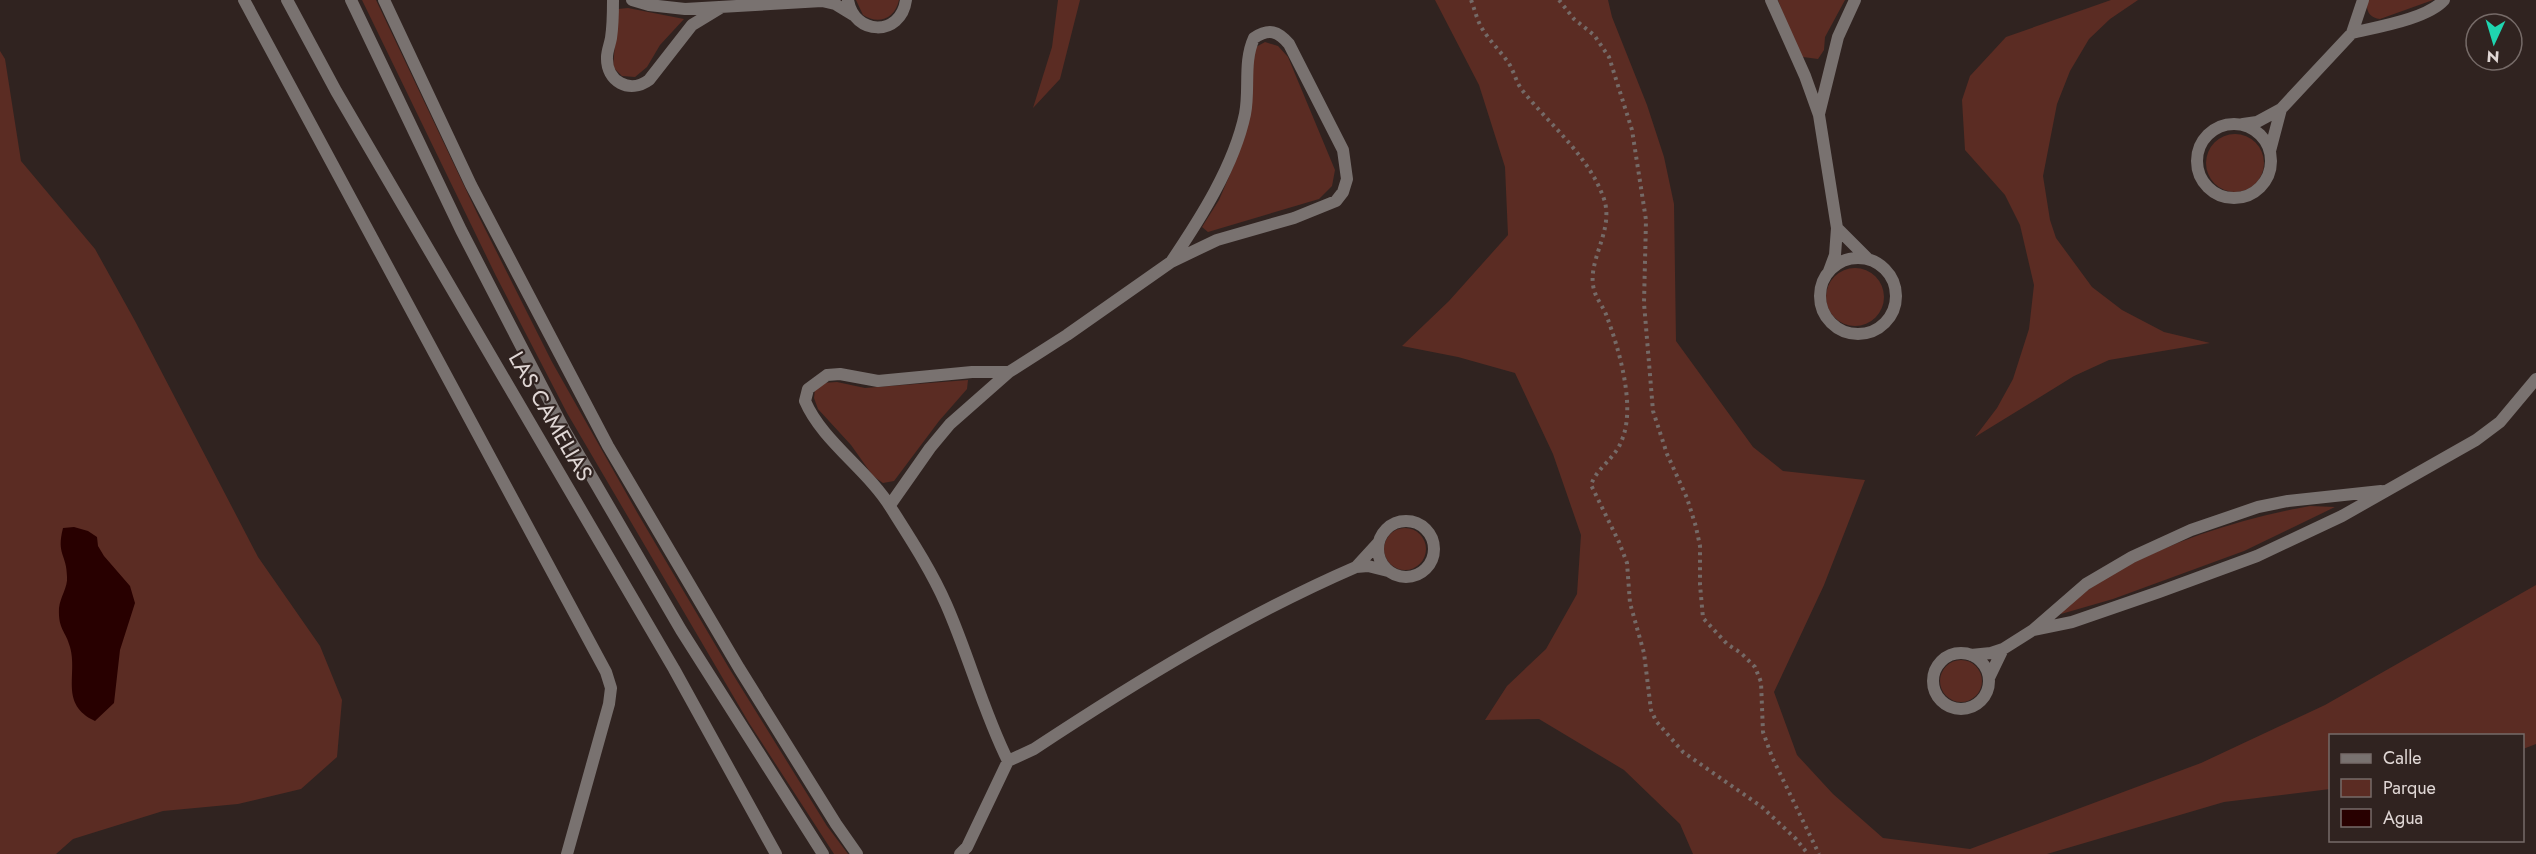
<svg xmlns="http://www.w3.org/2000/svg" width="2536" height="854" font-family="Jost,sans-serif">
	<style>
		.green { fill: #5b2c23 }
		.water { fill: #280000 }
		.lines { fill: none; stroke-linecap: round; stroke-linejoin: round }
		.path { stroke: #756a67; stroke-width: 4; stroke-dasharray: 3 4.5; stroke-linecap: butt }
		.minor { stroke: #797270; stroke-width: 12 }
		.labels { text-anchor: middle; dominant-baseline: central; stroke-width: 4.5; stroke-linejoin: round; paint-order: stroke }
		.street-label { font-size: 22px; fill: #e0d7d5; stroke: #302320 }
	</style>
	<rect width="100%" height="100%" fill="#302320"/>
	<path class="green" d="M362 0H376L477 213 552 362 638 514 729 668 827 826 848 854H834L749 723 567 413 496 276Z
		M856 0H899C895 19 878 25 863 15Z
		M1058 0H1080L1060 79 1033 108 1052 47Z
		M1435 0H1608L1612 17 1647 105 1664 157 1674 204 1676 341 1753 447 1783 471 1865 480 1824 585 1774 692 1797 755 1833 794 1883 838 1970 849 2201 763 2325 705 2536 585V744L2523 749 2522 736H2330V789L2224 802 2047 854H1693L1680 824 1624 770 1539 719 1485 720 1507 686 1546 649 1577 594 1581 535 1553 454 1515 373 1458 357 1402 346 1449 301 1508 235 1505 167 1479 85Z
		M1778 0H1845L1825 37 1824 50 1818 59 1803 57 1796 47Z
		M2111 0H2138L2110 19 2089 39 2070 71 2057 104 2043 176 2050 220 2056 238 2092 287 2122 310 2164 332 2210 343 2109 360 2074 376 1975 437 1997 408 2013 379 2029 329 2034 285 2020 225 2005 195 1965 150 1962 100 1970 76 2006 37Z
		M2368 0H2433L2380 19C2369 18 2365 10 2368 0Z
		M628 8 684 19 660 45 647 67 635 77 622 76 613 67 618 9Z
		M1265 42 1278 46 1288 57 1335 170 1332 186 1319 199 1208 232 1202 227 1219 200 1234 165 1256 47Z
		M0 51 5 59 21 161 95 249 135 321 258 557 320 646 342 700 337 757 301 789 238 804 163 811 73 839 56 854H0Z
		M2206 163a29 29 0 1 1 58 0a29 29 0 1 1-58 0Z
		M1826 297a29 29 0 1 1 58 0a29 29 0 1 1-58 0Z
		M968 380 967 389 939 421 894 481 883 483 873 476 851 445 818 409 814 398 815 389 822 383 837 382 865 388Z
		M2310 506 2335 507 2244 551 2113 599 2061 614 2063 607C2081 595 2098 582 2117 571 2177 539 2243 518 2310 506Z
		M1384 549a21 21 0 1 1 42 0a21 21 0 1 1-42 0Z
		M1940 681a21 21 0 1 1 42 0a21 21 0 1 1-42 0Z"/>
	<path class="water" d="M74 527 88 531 97 537 98 546 104 556 130 586 135 603 120 650 114 703 95 721C59 704 78 675 70 647 66 631 58 630 59 608 60 597 68 587 67 577 67 554 56 555 63 528Z"/>
	<g class="lines">
		<path class="path" d="M1471 0C1475 10 1477 21 1483 30 1490 41 1500 51 1508 62 1514 71 1516 82 1522 90 1550 125 1589 156 1604 199 1615 232 1584 263 1595 293 1598 301 1604 308 1607 317 1619 349 1635 404 1623 437 1616 459 1597 467 1591 485L1619 542 1627 563 1630 603 1644 653 1651 710 1656 721 1683 752 1762 807 1796 839 1808 854
			M1559 0 1574 19 1594 35 1609 57 1632 130 1646 220 1644 303 1653 411 1667 454 1687 498 1696 527 1700 546V585L1703 618 1727 644 1741 653 1755 667 1761 682 1763 732 1772 757 1819 854"/>
		<path class="minor" d="M244 0 606 672 611 688 609 704 567 854
			M287 0 336 91 674 669 776 854
			M351 0 461 230 565 431 681 630 823 854
			M384 0 471 185 608 446 739 668 836 824 857 854
			M613 0C613 13 613 25 611 38 610 44 607 51 607 57 606 82 630 94 649 80L692 25 720 8
			M632 0 649 5 685 9 822 1
			M825 0 822 1 835 4 853 15
			M848 0C854 36 901 37 906 0
			M1771 0 1805 76 1819 115 1837 228
			M2352 33C2377 27 2427 19 2444 0
			M2281 109 2352 33 2363 0
			M1819 114 1838 37 1855 0
			M2197 161a37 37 0 1 1 74 0a37 37 0 1 1-74 0Z
			M2243 124 2257 122 2281 109 2270 151
			M1820 296a38 38 0 1 1 76 0a38 38 0 1 1-76 0Z
			M1829 271 1835 255 1837 228 1868 259
			M1009 372H972L878 381 840 374 827 375 808 389 805 401C822 441 868 470 891 508 910 538 931 570 946 604 969 656 983 711 1008 761L1034 749C1137 681 1243 616 1356 567
			M890 505 930 448 950 424 1009 372 1067 335 1171 262 1217 240 1294 218 1336 201 1343 192 1347 179 1343 150 1289 44C1278 31 1269 28 1254 38 1243 62 1250 89 1245 114 1234 166 1200 219 1171 262
			M1378 549a28 28 0 1 1 56 0a28 28 0 1 1-56 0Z
			M1378 543 1356 567 1368 566 1388 571
			M2033 630 2072 622 2159 592 2257 556 2342 516 2476 440 2500 422 2536 379
			M2003 649 2033 630 2086 584 2132 557 2191 530 2258 507 2288 501 2381 491
			M1933 681a28 28 0 1 1 56 0a28 28 0 1 1-56 0Z
			M1971 655 1991 653 2003 649 1989 678
			M960 854 967 847 1008 761"/>
	</g>
	<g class="labels">
		<g class="street-label">
			<text transform="translate(551 416) rotate(60)">LAS CAMELIAS</text>
		</g>
	</g>
	<rect x="2329" y="734" width="195" height="108" fill="#302320" stroke="#766b68" stroke-width="1.5"/>
	<rect x="2341" y="754" width="30" height="9" fill="#797270" stroke="#766b68" stroke-width="1.5"/>
	<text x="2383" y="764" font-size="18" fill="#e0d7d5">Calle</text>
	<rect x="2341" y="779" width="30" height="18" fill="#5b2c23" stroke="#766b68" stroke-width="1.5"/>
	<text x="2383" y="794" font-size="18" fill="#e0d7d5">Parque</text>
	<rect x="2341" y="809" width="30" height="18" fill="#280000" stroke="#766b68" stroke-width="1.5"/>
	<text x="2383" y="824" font-size="18" fill="#e0d7d5">Agua</text>
	<g transform="translate(2494 42) rotate(184)"><circle r="28" fill="#302320" stroke="#766b68" stroke-width="1.5"/>
	<path d="M0-4.5L10 22L0 15L-10 22Z" fill="#1fd5b0"/>
	<text y="-9" font-size="16" font-weight="bold" text-anchor="middle" fill="#e0d7d5">N</text>
	</g>
</svg>
